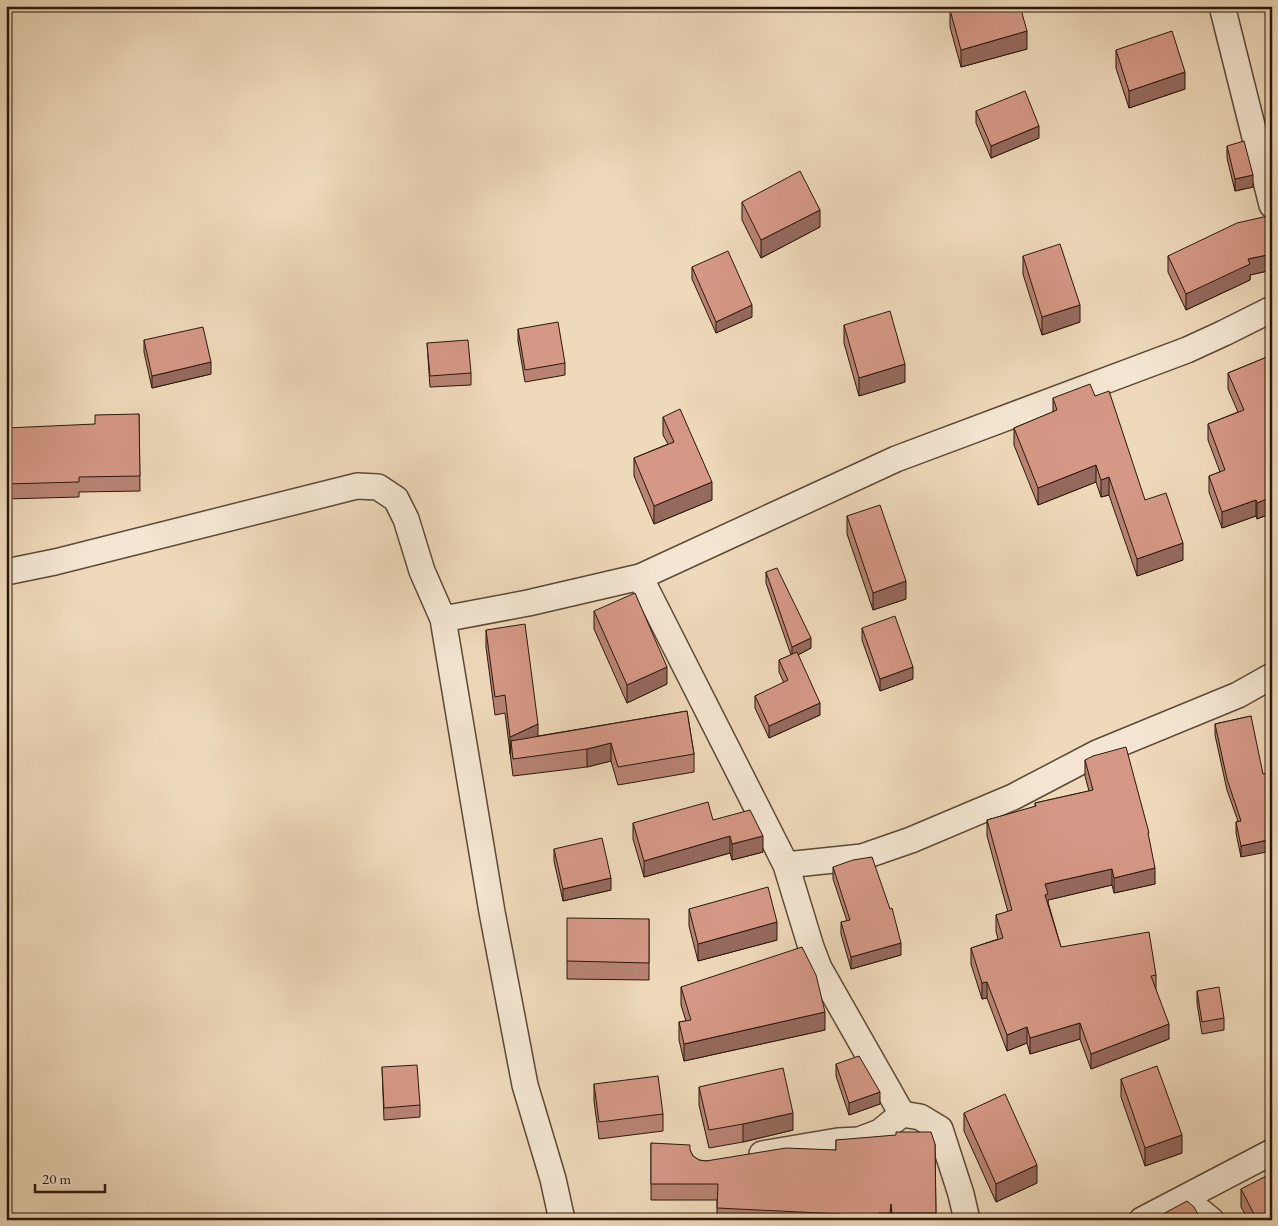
<svg xmlns="http://www.w3.org/2000/svg" width="1278" height="1226" font-family="'EB Garamond',serif">
	<style>
		.lines { fill: none; stroke-linecap: round; stroke-linejoin: round }
		.minor-casing { stroke: #5c4836; stroke-width: 28 }
		.minor { stroke: #f4e6d2; stroke-width: 25 }
		.wall { fill: #b78373; stroke: #2b170a }
		.shaded-wall { fill: #956a5e; stroke: #2b170a }
		.building { fill: #d59886; stroke: #2b170a }
	</style>
	<rect width="100%" height="100%" fill="#eed9ba"/>
	<filter id="stains"><feTurbulence type="fractalNoise" baseFrequency=".004" numOctaves="4"/><feColorMatrix values="0 0 0 0 .2 0 0 0 0 .09 0 0 0 0 .02 0 0 0 .5 -.17"/></filter>
	<radialGradient id="worn" r=".72"><stop offset=".6" stop-color="#630" stop-opacity="0"/><stop offset="1" stop-color="#630" stop-opacity=".3"/></radialGradient>
	<g class="lines">
		<defs>
			<path id="minor" d="M1222 6 1272 205
				M6 572 55 562 357 486 378 487 396 499 406 519 422 571 443 619 492 912 525 1085 553 1179 562 1220
				M640 577 786 865 811 947 819 968 902 1114 920 1117 940 1129 961 1194 967 1220
				M443 619 528 603 640 577 896 459 1187 350 1224 333 1272 309
				M786 865 862 857 911 840 1013 797 1097 753 1238 695 1272 676
				M762 1154 838 1141 859 1140 880 1132 902 1114
				M1184 1198 1211 1220
				M1142 1220 1272 1152"/>
		</defs>
		<use href="#minor" class="minor-casing"/>
		<use href="#minor" class="minor"/>
	</g>
	<path class="wall" d="M950 10 1027 49 961 67 950 27Z
		M1116 50 1185 89 1129 108 1116 68Z
		M976 111 1039 138 991 158 976 123Z
		M1227 146 1253 187 1235 191 1227 158Z
		M742 202 820 227 761 258 742 220Z
		M1272 234V270L1250 275V280L1186 310 1168 272V256Z
		M1023 256 1080 322 1042 335 1023 274Z
		M692 267 752 317 716 333 692 279Z
		M844 325 905 382 859 396 844 343Z
		M518 329 565 363V375L525 382 518 341Z
		M144 340 211 374 152 388 144 352Z
		M427 343 471 373V385L430 387Z
		M1272 355V513L1257 519 1256 516 1222 528 1209 492V476L1220 472 1208 440V424L1238 412 1228 389V373Z
		M1095 396 1145 500 1183 560 1137 576 1109 495 1101 497 1096 482 1038 505 1014 445V428L1053 412V398Z
		M139 414 140 491 79 492V497L6 499V445L95 424Z
		M663 417 712 500 654 524 634 476V458L668 444 663 435Z
		M847 516 906 599 873 610 847 534Z
		M766 572 811 648 798 655 820 715 769 738 755 708V696L784 683 779 672V660L791 655 766 583Z
		M594 611 667 684 627 703 594 629Z
		M862 628 913 679 880 691 862 640Z
		M486 630 538 736 687 711 694 754V772L618 785 611 761 587 767 513 776 505 713 495 715 486 647Z
		M1251 716 1241 857 1236 833V822L1238 821 1227 790 1215 735V724Z
		M1085 760 1149 839 1155 884 1114 893 1112 885 1048 900V902L1061 947 1156 975V990L1169 1039 1091 1069 1080 1039 1030 1054 1027 1043 1007 1051 987 998 982 999 971 964V948L998 939 996 931V915L1008 912 987 836V820L1035 807V803L1089 791 1085 776Z
		M713 820 763 852 732 860 730 853 644 877 633 839V823Z
		M554 849 611 890 563 901 554 861Z
		M833 867 901 955 851 969 841 934V922L847 921 833 879Z
		M689 909 777 940 698 961 689 926Z
		M649 919V980L567 979V961Z
		M681 987 825 1030 684 1061 679 1040V1022L686 1021 681 1005Z
		M1197 991 1224 1018V1030L1202 1034 1197 1003Z
		M836 1064 880 1104 849 1115 836 1076Z
		M382 1067 420 1105V1117L384 1120Z
		M1121 1079 1182 1153 1145 1166 1121 1097Z
		M594 1084 663 1114V1131L599 1139 594 1101Z
		M699 1087 793 1130 743 1142 709 1148 699 1105Z
		M964 1113 1037 1183 996 1202 964 1131Z
		M836 1140 935 1144 936 1220H717V1200H651V1143L690 1150 693 1156 699 1160 706 1161 836 1150Z
		M1241 1189 1272 1220H1248L1241 1207Z"/>
	<path class="shaded-wall" d="M1027 31V49L961 67V50Z
		M1185 72V89L1129 108V91Z
		M1039 126V138L991 158V146Z
		M1253 175V187L1235 191V179Z
		M820 210V227L761 258V240Z
		M1272 254V270L1250 275V280L1186 310V294L1248 259Z
		M752 305V317L716 333V322Z
		M1080 305V322L1042 335V317Z
		M211 362V374L152 388V376Z
		M905 364V382L859 396V378Z
		M1096 465V482L1038 505V488Z
		M1109 477V495L1101 497V480Z
		M712 482V500L654 524V506Z
		M1272 497V513L1257 519V503Z
		M1256 500V516L1222 528V512Z
		M1183 543V560L1137 576V559Z
		M906 581V599L873 610V593Z
		M811 638V648L792 658V647Z
		M667 667V684L627 703V685Z
		M913 667V679L880 691V679Z
		M820 703V715L769 738V726Z
		M538 724V742L511 741 510 754V737Z
		M611 743V761L587 767V749Z
		M730 836V853L644 877V861Z
		M763 836V852L732 860V844Z
		M1272 839V851L1241 857V846Z
		M1155 868V884L1114 893V878Z
		M1112 869V885L1048 900V910L1045 911V884Z
		M611 878V890L563 901V889Z
		M777 922V940L698 961V944Z
		M901 943V955L851 969V957Z
		M987 982V998L982 999V983Z
		M825 1012V1030L684 1061V1044Z
		M1080 1023V1039L1030 1054V1038Z
		M1169 1024V1039L1091 1069V1054Z
		M1027 1027V1043L1007 1051V1035Z
		M880 1092V1104L849 1115V1103Z
		M793 1113V1130L743 1142V1124Z
		M1182 1135V1153L1145 1166V1148Z
		M1037 1165V1183L996 1202V1184Z
		M891 1204V1220H890V1213Z"/>
	<path class="building" d="M962 6H1020L1027 31 961 50 950 10Z
		M1172 31 1185 72 1129 91 1116 50Z
		M1025 91 1039 126 991 146 976 111Z
		M1244 141 1253 175 1235 179 1227 146Z
		M800 171 820 210 761 240 742 202Z
		M1268 216 1272 234V254L1248 259 1250 264 1186 294 1168 256 1237 223Z
		M1060 244 1080 305 1042 317 1023 256Z
		M728 251 752 305 716 322 692 267Z
		M890 311 905 364 859 378 844 325Z
		M558 322 565 363 525 370 518 329Z
		M203 327 211 362 152 376 144 340Z
		M468 340 471 373 430 376 427 343Z
		M1272 355V497L1257 503 1256 500 1222 512 1209 476 1225 470 1208 424 1244 410 1228 373Z
		M1090 384 1095 396 1109 391 1145 500 1166 493 1183 543 1137 559 1109 477 1101 480 1096 465 1038 488 1014 428 1057 410 1053 398Z
		M680 409 712 482 654 506 634 458 674 442 663 417Z
		M139 414 140 476 79 477V482L6 484V445H7V428L95 424V415Z
		M880 505 906 581 873 593 847 516Z
		M777 568 811 638 792 647 766 572Z
		M635 593 667 667 627 685 594 611Z
		M895 616 913 667 880 679 862 628Z
		M525 624 538 724 510 737 505 695 495 697 486 630Z
		M797 652 820 703 769 726 755 696 788 680 779 660Z
		M687 711 694 754 618 767 611 743 587 749 513 759 511 741Z
		M1251 716 1263 774 1272 773V839L1241 846 1236 822 1241 821 1227 779 1215 724Z
		M1126 747 1149 833H1148L1155 868 1114 878 1112 869 1045 884 1048 894 1045 895 1061 947 1149 932 1156 975 1151 976 1169 1024 1091 1054 1080 1023 1030 1038 1027 1027 1007 1035 987 982 982 983 971 948 1003 938 996 915 1012 910 987 820 1036 806 1035 803 1093 790 1085 760 1093 756Z
		M708 802 713 820 750 810 763 836 732 844 730 836 644 861 633 823Z
		M602 838 611 878 563 889 554 849Z
		M872 857 890 909 892 908 901 943 851 957 841 922 850 920 833 867 853 860Z
		M768 887 777 922 698 944 689 909Z
		M567 918 649 919V963L567 961Z
		M802 947 816 975 825 1012 684 1044 679 1022 691 1020 681 987Z
		M1219 987 1224 1018 1202 1022 1197 991Z
		M859 1056 880 1092 849 1103 836 1064Z
		M417 1065 420 1105 384 1108 382 1067Z
		M1157 1066 1182 1135 1145 1148 1121 1079Z
		M783 1068 793 1113 743 1124 709 1130 699 1087Z
		M658 1076 663 1114 599 1122 594 1084Z
		M1005 1094 1037 1165 996 1184 964 1113Z
		M896 1132H931L935 1144 936 1213H892L891 1204 890 1213H879V1220H841V1214L717 1208 718 1184H651V1143L690 1145V1150L693 1156 699 1160 706 1161 786 1148 836 1150V1140L896 1135Z
		M1272 1173V1220H1257L1241 1189Z
		M1187 1201 1194 1207 1201 1220H1152Z"/>
	<rect width="1278" height="1226" fill="none" stroke="#eed9ba" stroke-width="25"/>
	<rect x="8" y="8" width="1263" height="1211" fill="none" stroke="#2b170a" stroke-width="2.5"/>
	<rect x="12" y="12" width="1253" height="1201" fill="none" stroke="#2b170a"/>
	<path d="M35 1184v8h70v-8" fill="none" stroke="#2b170a" stroke-width="2.5"/>
	<text x="42" y="1184" font-size="15" fill="#2b170a" stroke="#f4e6d2" stroke-width="4" paint-order="stroke">20 m</text>
	<rect width="100%" height="100%" filter="url(#stains)"/>
	<rect width="100%" height="100%" fill="url(#worn)"/>
</svg>
